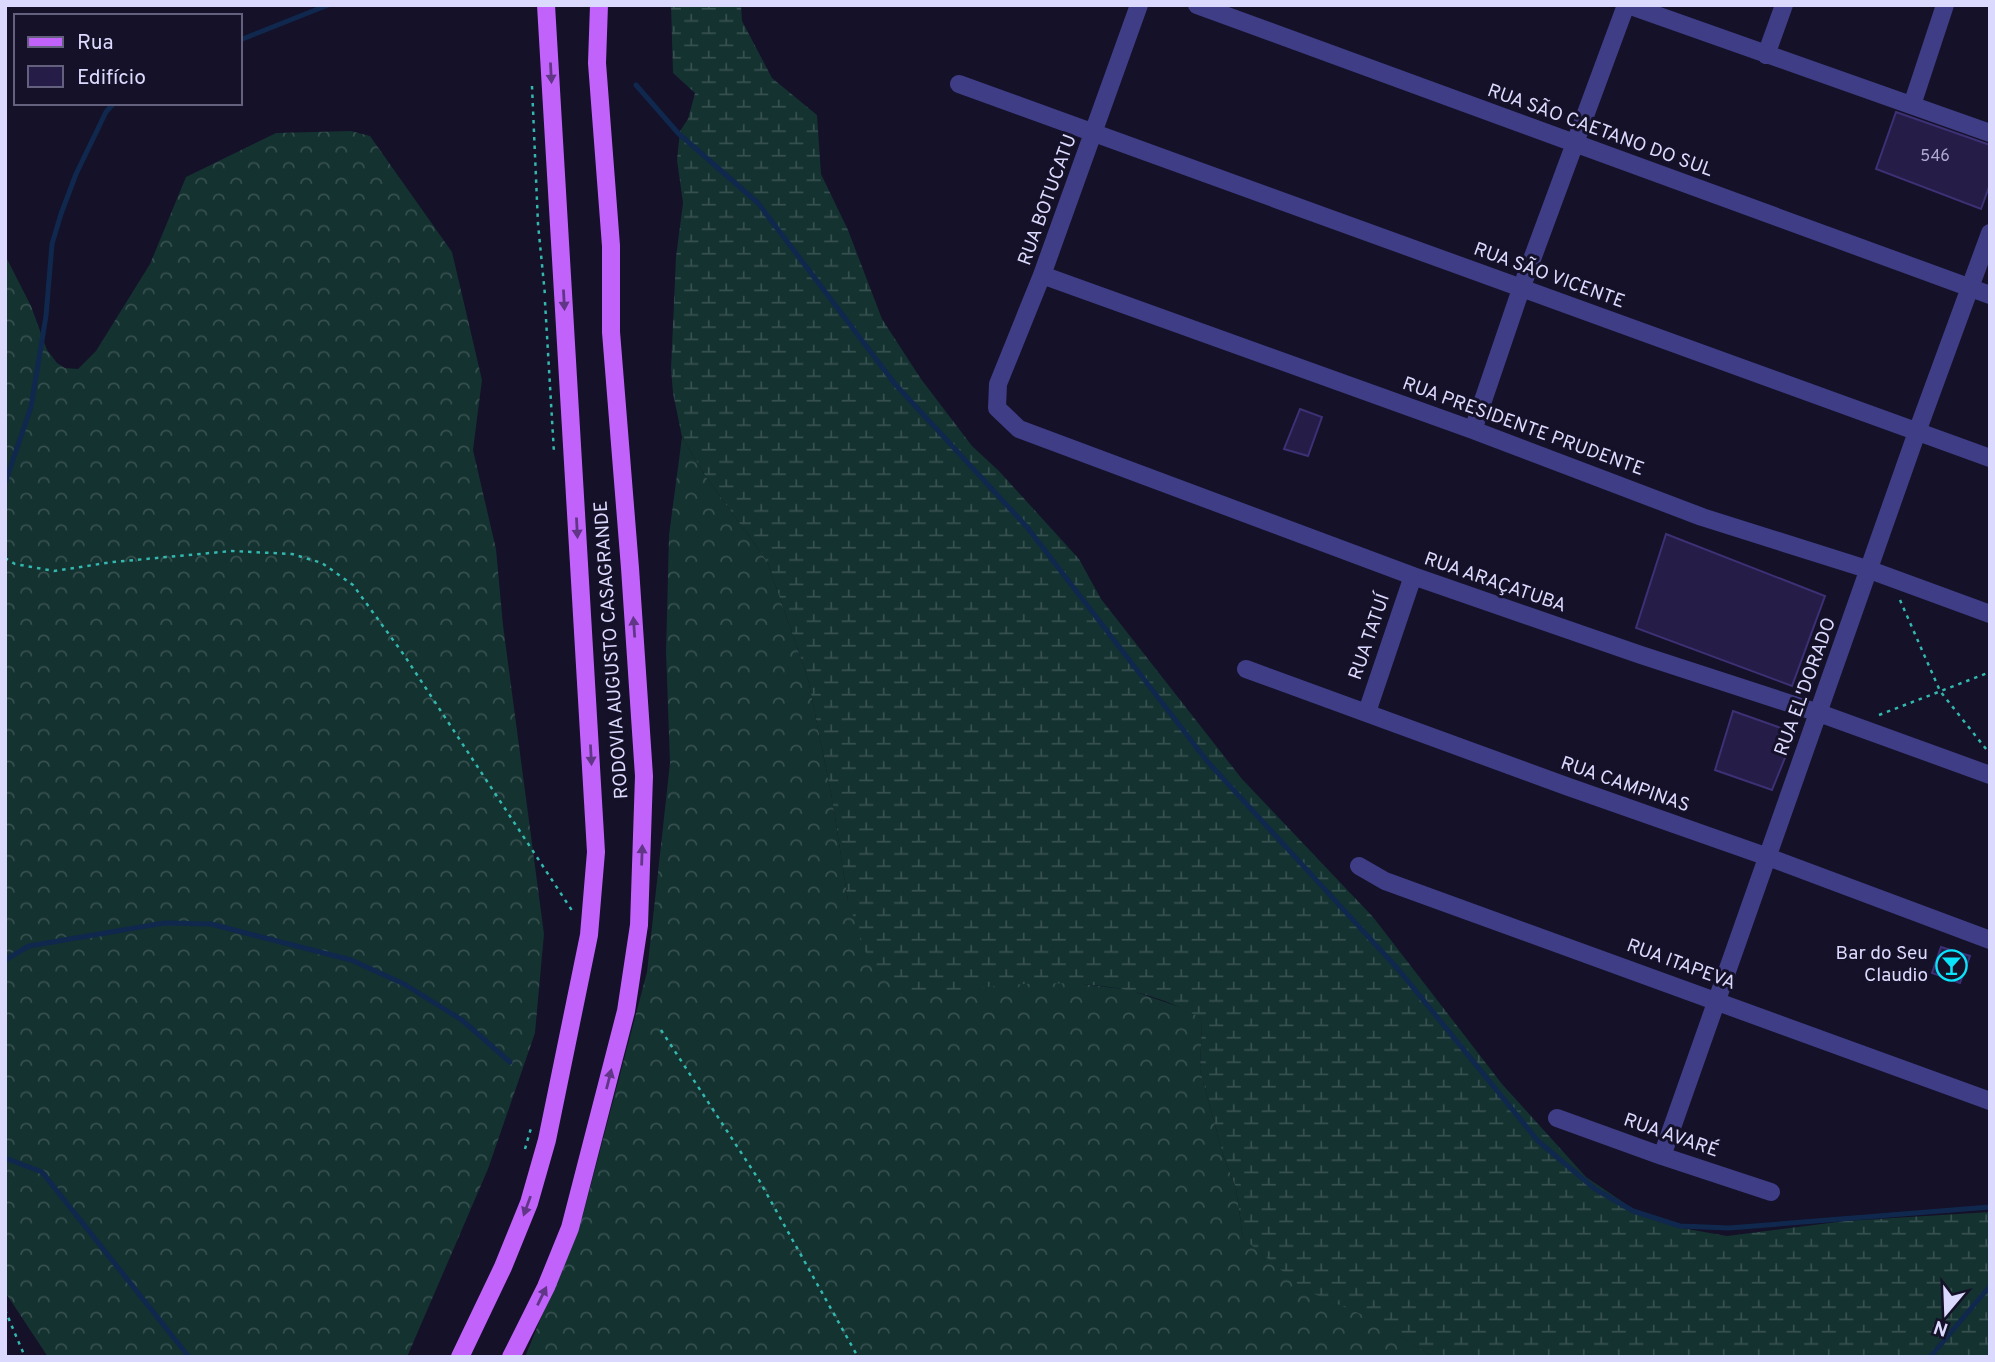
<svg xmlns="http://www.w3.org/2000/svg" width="1995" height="1362" font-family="Overpass,sans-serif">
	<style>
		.forest { fill: url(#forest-crowns) }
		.wetland { fill: url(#wetland-marsh) }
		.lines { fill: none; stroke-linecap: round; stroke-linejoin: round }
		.stream { stroke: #10284d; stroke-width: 5 }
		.building { fill: #251d48; stroke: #3d3074; stroke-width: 2 }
		.path { stroke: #33b7ae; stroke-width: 2.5; stroke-dasharray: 3.5 5; stroke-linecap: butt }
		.minor { stroke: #3f3d86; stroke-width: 18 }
		.major { stroke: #c163fb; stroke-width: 18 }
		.oneway { fill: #623687 }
		.labels { text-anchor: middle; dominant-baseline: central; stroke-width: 6; stroke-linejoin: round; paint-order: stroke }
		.number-label { font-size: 16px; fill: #aeaad0 }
		.street-label { font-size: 19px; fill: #dcd9fe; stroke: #141128 }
		.poi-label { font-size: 19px; fill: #dcd9fe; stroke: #141128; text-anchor: end }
	</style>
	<defs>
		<pattern id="forest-crowns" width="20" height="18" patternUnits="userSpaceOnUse" patternTransform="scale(1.75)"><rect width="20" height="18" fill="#143230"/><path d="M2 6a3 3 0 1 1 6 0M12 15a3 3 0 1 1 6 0" fill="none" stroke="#364f4f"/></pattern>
		<pattern id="wetland-marsh" width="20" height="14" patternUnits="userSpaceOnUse" patternTransform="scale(1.75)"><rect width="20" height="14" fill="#143230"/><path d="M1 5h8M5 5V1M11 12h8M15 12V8" fill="none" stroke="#364f4f"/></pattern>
	</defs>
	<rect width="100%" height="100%" fill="#141128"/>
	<path class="forest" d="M351 131 370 136 452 252 482 380 473 450 496 549 503 625 544 934 535 1033 488 1169 407 1357H48L5 1292V255L31 306 47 350 57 363 65 368 78 369 96 351 150 264 186 177 276 133Z
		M682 437 706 477 767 561 808 679 832 798 848 901 1015 983H1075L1130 990 1188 1010 1202 1019 1200 1070 1223 1155 1236 1188 1243 1238 1434 1357H525L583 1215 647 972 670 763 666 652 669 535Z"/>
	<path class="wetland" d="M671 5H741L742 21 772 78 817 115 821 174 848 230 882 319 921 379 972 446 999 471 1079 559 1101 599 1242 779 1373 917 1502 1084 1586 1177 1642 1215 1676 1227 1727 1236 1845 1221 1990 1212V1357H1434L1372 1319 1305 1290 1243 1238 1236 1188 1223 1155 1200 1070 1202 1019C1112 965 1003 985 904 997L867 956 848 901 832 798 808 679 767 561 706 477 682 437 673 393 671 369 676 257 683 203 677 160 680 131 688 119 695 93 673 73Z"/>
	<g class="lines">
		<path class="stream" d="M240 40 328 5
			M636 85 678 133 758 203 895 384 1027 527 1207 761 1398 969 1538 1141 1595 1189 1633 1211 1680 1226 1729 1228 1990 1207
			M5 483 31 407 46 316 52 244 61 214 76 174 106 112 114 103
			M5 960 29 946 164 923 211 924 351 960 404 984 462 1020 510 1062
			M5 1158 42 1172 189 1357
			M1930 1357 1990 1286"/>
	</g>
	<path class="building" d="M1896 112 1990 145V184L1981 209 1876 169Z
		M1300 409 1322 417 1308 456 1284 449Z
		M1666 534 1825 596 1792 686 1636 628Z
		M1733 711 1795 733 1772 790 1715 770Z
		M1941 947 1970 956 1960 983 1932 973Z"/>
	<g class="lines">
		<path class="path" d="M532 86 538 224 545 295
			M545 302 554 453
			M5 558 15 564 54 571 113 562 232 551 292 554 322 563 353 585 404 655 573 912
			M1900 600 1940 691 1990 754
			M1879 715 1990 672
			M661 1030 759 1180 858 1357
			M525 1149 531 1128
			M5 1310 25 1357"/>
		<path class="minor" d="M1139 5 1042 275 998 384 997 408 1019 429 1413 576 1641 655 1819 713 1990 775
			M1197 5 1990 295
			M1628 5 1990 133
			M1766 55 1784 5
			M959 84 1990 458
			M1912 105 1945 5
			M1042 275 1473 430 1702 517 1870 570 1990 614
			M1473 430 1521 289 1626 5
			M1246 669 1566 786 1768 857 1990 940
			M1367 712 1413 576
			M1359 866 1385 881 1990 1101
			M1557 1118 1662 1156 1771 1192
			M1662 1156 1917 432 1990 233"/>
		<path class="major" d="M460 1357 503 1267 529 1203 547 1140 589 935 596 852 546 5
			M511 1357 546 1287 570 1228 626 1011 639 925 644 776 630 568 611 332V246L597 63 599 5"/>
	</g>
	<defs><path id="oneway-solid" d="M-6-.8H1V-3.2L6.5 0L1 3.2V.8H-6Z" transform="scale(1.75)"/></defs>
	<g class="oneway">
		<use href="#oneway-solid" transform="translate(551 73) rotate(87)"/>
		<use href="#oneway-solid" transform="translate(564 300) rotate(87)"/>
		<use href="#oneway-solid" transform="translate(577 528) rotate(87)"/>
		<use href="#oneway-solid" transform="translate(634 627) rotate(-94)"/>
		<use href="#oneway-solid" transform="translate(591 755) rotate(87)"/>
		<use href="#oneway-solid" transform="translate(642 855) rotate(-88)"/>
		<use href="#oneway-solid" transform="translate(609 1079) rotate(-76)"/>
		<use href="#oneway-solid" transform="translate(527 1206) rotate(110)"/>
		<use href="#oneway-solid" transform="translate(542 1296) rotate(-64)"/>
	</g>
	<defs>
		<symbol id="bar-ring" viewBox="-11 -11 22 22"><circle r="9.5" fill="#141128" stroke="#0ae3f9" stroke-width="1.5"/><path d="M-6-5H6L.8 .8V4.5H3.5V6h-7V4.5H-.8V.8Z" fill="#0ae3f9"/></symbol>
	</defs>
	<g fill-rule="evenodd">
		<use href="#bar-ring" x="1934" y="948" width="35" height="35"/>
	</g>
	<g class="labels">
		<g class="number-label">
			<text x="1935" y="157">546</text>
		</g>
		<g class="street-label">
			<text transform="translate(1600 131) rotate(20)">RUA SÃO CAETANO DO SUL</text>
			<text transform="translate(1048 200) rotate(-70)">RUA BOTUCATU</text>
			<text transform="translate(1549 276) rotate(20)">RUA SÃO VICENTE</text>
			<text transform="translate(1523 427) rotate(20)">RUA PRESIDENTE PRUDENTE</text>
			<text transform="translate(1495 583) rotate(19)">RUA ARAÇATUBA</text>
			<text transform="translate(1370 637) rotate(-71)">RUA TATUÍ</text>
			<text transform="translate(612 650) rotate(-94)">RODOVIA AUGUSTO CASAGRANDE</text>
			<text transform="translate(1806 687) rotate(-70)">RUA EL'DORADO</text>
			<text transform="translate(1625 785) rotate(19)">RUA CAMPINAS</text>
			<text transform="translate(1681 965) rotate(20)">RUA ITAPEVA</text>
			<text transform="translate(1671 1136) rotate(19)">RUA AVARÉ</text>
		</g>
		<g class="poi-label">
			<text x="1928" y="954">Bar do Seu<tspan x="1928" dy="22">Claudio</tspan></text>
		</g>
	</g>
	<rect width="1995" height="1362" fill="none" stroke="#dcd9fe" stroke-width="14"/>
	<rect x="14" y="14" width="228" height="91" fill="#141128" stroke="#64617e" stroke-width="2"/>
	<rect x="28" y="37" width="35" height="10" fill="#c163fb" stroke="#64617e" stroke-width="2"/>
	<text x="77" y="49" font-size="21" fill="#dcd9fe">Rua</text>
	<rect x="28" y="66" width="35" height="21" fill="#251d48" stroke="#64617e" stroke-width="2"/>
	<text x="77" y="84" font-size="21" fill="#dcd9fe">Edifício</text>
	<g transform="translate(1946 1313) rotate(199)" stroke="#141128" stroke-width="5" paint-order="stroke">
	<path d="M0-5L12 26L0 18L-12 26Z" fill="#dcd9fe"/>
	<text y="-10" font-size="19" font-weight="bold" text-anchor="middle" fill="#dcd9fe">N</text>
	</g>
</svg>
